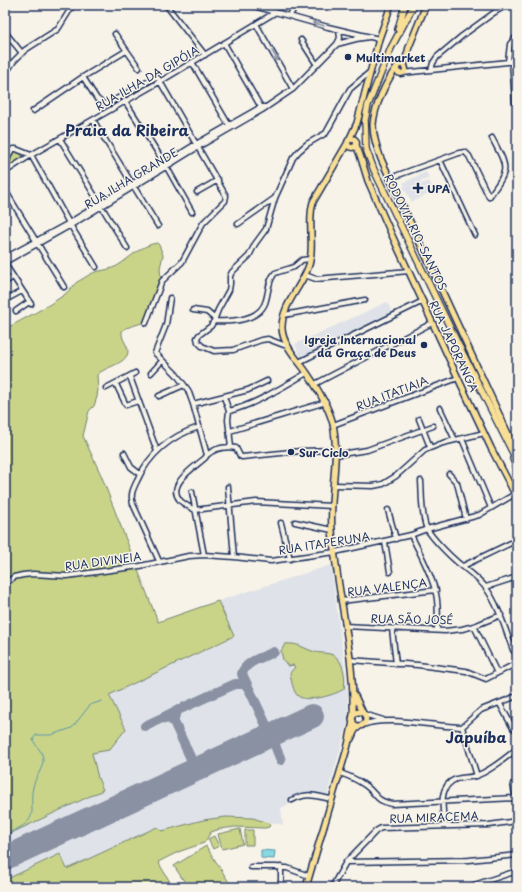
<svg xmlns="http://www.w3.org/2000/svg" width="522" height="892" font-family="'Playpen Sans',sans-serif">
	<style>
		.built { fill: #dfe2e8 }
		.green { fill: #c9d488; stroke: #728273 }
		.water { fill: #88d9e0; stroke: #5c95ac }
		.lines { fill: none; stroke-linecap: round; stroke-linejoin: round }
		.stream { stroke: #5c95ac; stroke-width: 1 }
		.taxiway { stroke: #8991a3; stroke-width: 10 }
		.runway { stroke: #8991a3; stroke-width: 24 }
		.minor-casing { stroke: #1b2f5e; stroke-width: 7 }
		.major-casing { stroke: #1b2f5e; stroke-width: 8 }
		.highway-casing { stroke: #1b2f5e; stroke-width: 8 }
		.minor { stroke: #f7f3e8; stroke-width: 4 }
		.major { stroke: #f9df96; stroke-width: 5 }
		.highway { stroke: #f9df96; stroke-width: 5.5 }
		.oneway { stroke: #8991a3 }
		.poi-dot { fill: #1b2f5e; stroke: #f7f3e8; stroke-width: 1.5 }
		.labels { text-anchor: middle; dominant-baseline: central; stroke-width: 3; stroke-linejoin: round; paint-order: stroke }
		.poi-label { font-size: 11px; font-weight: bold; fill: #1b2f5e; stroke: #f7f3e8; text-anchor: start }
		.street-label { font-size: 11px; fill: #1b2f5e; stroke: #f7f3e8 }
		.district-label { font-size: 15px; font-weight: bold; fill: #1b2f5e; stroke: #f7f3e8 }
	</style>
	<rect width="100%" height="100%" fill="#f7f3e8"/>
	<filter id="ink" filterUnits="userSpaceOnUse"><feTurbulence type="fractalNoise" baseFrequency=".025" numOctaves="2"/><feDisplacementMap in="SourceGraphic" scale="8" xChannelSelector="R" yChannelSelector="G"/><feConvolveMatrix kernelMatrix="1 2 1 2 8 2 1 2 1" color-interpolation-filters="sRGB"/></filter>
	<g filter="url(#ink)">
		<path class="built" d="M426 172 429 178 420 182 421 184 429 181 433 188 431 190 432 192 412 202 403 187 405 186 403 183Z
			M387 302 393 313 301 359 295 344Z
			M331 565 346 675 348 695V719L346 730 325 802 309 798H303L281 808 283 825 253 818 226 817 203 820 162 831 157 827 67 869 60 854 5 880V836L103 790 98 778 92 753 125 729 109 695 234 637 218 601Z"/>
		<path class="green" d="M14 149 24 157 5 170V169Z
			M157 243 159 245 163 255 160 268 161 279 145 322 126 328 122 331C121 340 128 344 128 352 127 364 104 367 97 375L98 389 97 397 94 406 89 411 83 436 101 475 158 622 218 601 234 636 109 695 126 729 109 750 92 753 98 778 103 790 5 836V329C25 318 46 308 64 295 69 291 72 286 77 282 83 279 92 272 99 271 105 270 111 269 117 266 130 258 141 245 157 243Z
			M285 644C298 643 301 647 312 651 319 654 327 652 333 655 344 660 346 679 344 689 335 695 307 703 298 696 293 692 291 679 290 673L295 667 293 665 288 666 283 660 281 651Z
			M226 817 253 818 268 823 270 824 269 827 265 828 235 827 220 829 211 832 204 843 178 852 158 862 173 887H5V880L60 854 67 869 157 827 162 831 203 820Z
			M240 829 243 844 222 849 218 834Z
			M245 830H253V845H245Z
			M214 836 219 846 213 849 208 839Z
			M206 846 232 887H188L174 866Z"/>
		<path class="water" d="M261 850 275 851 274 859 261 858Z"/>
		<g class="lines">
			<path class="stream" d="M5 834C17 829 33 824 32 809 32 801 31 795 33 787 35 778 42 770 43 761 44 751 35 747 33 739L36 735H51L72 728 90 705 102 701"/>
			<path class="taxiway" d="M178 710 235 684H243L248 687
				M174 722 170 719 162 718 178 710 174 717V722L192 761
				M145 726 162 718
				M267 727 242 674C245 661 264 657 274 652
				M280 731C270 740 277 750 281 760
				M262 739 267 734V727L270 731
				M187 774 192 769V761L197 765H206"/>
			<path class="runway" d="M5 858 312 716"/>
			<defs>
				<path id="minor" d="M166 5 205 55
					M250 5 328 27 379 39
					M289 16 297 5
					M256 24 293 89
					M5 32 22 53
					M115 34 139 68
					M301 40 317 65
					M224 43 262 109
					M337 44 340 38 339 30
					M192 62 230 127
					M508 62 510 44 517 36
					M512 62 515 102
					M431 70 433 63 437 57 462 36 495 12 507 5
					M402 73 517 61
					M5 74 14 61 25 50 58 29 73 5
					M83 77 97 99 104 104 111 102 156 77 158 78 226 196 225 201 203 223 182 262 162 281 146 323
					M125 101 165 164 192 212
					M33 111 83 77 126 51
					M93 120 158 226
					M60 139 127 248
					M440 160 475 235
					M5 165 11 151 13 149H16L31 155 69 223 96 267
					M5 172 31 155 161 81 276 12
					M390 178 459 153 465 152 469 156 489 197C510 168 508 169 492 138
					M5 190 64 287
					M197 192 218 180
					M238 224 275 198
					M5 258 69 223 196 144 261 107H265
					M5 262 71 225 198 147 262 110 293 89 337 44 356 39 369 37
					M5 264 31 304
					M305 275 316 279 409 271
					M5 282 13 277
					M9 298 22 291
					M170 298 166 325 155 353 176 374 188 390 193 404 207 455
					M193 310 207 312 215 319
					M16 311 29 302
					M284 315 365 300
					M214 321C231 322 261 321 266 300 269 290 268 281 275 273L294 267 302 260 310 259
					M289 347 268 339 261 340 233 350 214 351 202 346 198 342 197 338 199 335 211 326 214 321 218 310 229 290 230 284V276L232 272 249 256 255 244 266 229 275 198 293 158 299 151 307 144 326 133 350 89 370 72
					M299 362 423 301
					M151 373 162 361
					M130 377 157 451
					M116 384 126 405 138 401
					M315 384 432 323
					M106 388 135 373
					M159 396 184 385
					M224 397 229 411 228 420 231 447
					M193 404 248 390 267 381
					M440 408 455 440
					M229 411C257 404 282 387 307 373
					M419 419 430 447
					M333 425 458 378
					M230 431 326 402
					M462 439 491 508
					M124 453 131 467 140 474
					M335 455 367 450 433 426
					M449 474 457 483 466 519
					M421 481C422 494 421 517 427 529 432 538 449 555 456 561 466 570 478 577 486 588 499 606 505 629 513 650L517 654
					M334 485 373 486 383 484 396 476 425 450 443 443 484 433
					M228 487 234 557
					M192 492 204 555
					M332 506 256 502 195 510C190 507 182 504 179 499 167 484 196 466 205 458L207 455C215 448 225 446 236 448L240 456 242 457 301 451 335 450
					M388 510 396 539
					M295 522 332 530
					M281 523 290 559
					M411 535C420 553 430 571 435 590 439 602 438 617 437 630
					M385 542 390 572
					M159 561 133 504C130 495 133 489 137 481 149 454 171 436 199 427
					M463 566 517 540
					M5 584 14 577 23 575 33 574 67 576 140 566 189 556 204 555 234 557 271 561 335 552 411 535 427 529 479 515 515 494
					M486 587 517 577
					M341 601 436 590
					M345 626 445 631 462 629 474 626 501 615
					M474 626 497 673
					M392 629 396 664
					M350 660 418 665 466 671 486 679 517 663
					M500 704 513 728 517 731
					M364 714 383 720
					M363 725C385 715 436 727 462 727
					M462 727 481 710 517 696
					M462 727 477 776
					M340 773C349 776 358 780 366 786 378 795 374 800 392 804L517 798
					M516 798 513 784 517 783
					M292 800C308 792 315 796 331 799
					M445 826C443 811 437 786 456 779 463 777 471 778 478 775 492 770 505 758 517 749
					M346 862 469 860 517 855
					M251 867H276L287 868 309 876
					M281 887V867
					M332 887 346 862 376 831 381 828 489 825 517 821
					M414 887V885
					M468 887 517 871"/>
				<path id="major" d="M396.5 69a4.5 4.5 0 1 1 9 0a4.5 4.5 0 1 1-9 0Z
					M404 66 409 47 426 5
					M396 68C386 82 374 107 373 125 373 137 377 148 381 159L517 453
					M347.5 143a4.5 4.5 0 1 1 9 0a4.5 4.5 0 1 1-9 0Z
					M349 140 357 123 379 39 391 5
					M348 142 313 202C307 222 315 245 309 265 302 287 281 305 282 329 283 345 298 360 307 373 318 389 328 405 333 424 340 459 329 495 332 530 337 593 355 654 353 717
					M356 145 360 155 368 181 390 231 458 378 491 448 517 498
					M355 696 363 713
					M352 719a7 7 0 1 1 14 0a7 7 0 1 1-14 0Z
					M351 739 355 730 360 726
					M306 887 348 745 353 721"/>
				<path id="highway" d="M414 5 391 48 368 105 365 120 366 149 374 170 456 340 517 461
					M398 29 405 5
					M513 459 517 468
					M512 488 517 487
					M515 494 517 489"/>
			</defs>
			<use href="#minor" class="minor-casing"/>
			<use href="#major" class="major-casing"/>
			<use href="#highway" class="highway-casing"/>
			<use href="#minor" class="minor"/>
			<use href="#major" class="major"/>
			<use href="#highway" class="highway"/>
		</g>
		<defs><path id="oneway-shaft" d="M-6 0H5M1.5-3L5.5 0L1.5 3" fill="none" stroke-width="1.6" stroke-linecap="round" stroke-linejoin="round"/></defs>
		<g class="oneway">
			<use href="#oneway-shaft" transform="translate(318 24) rotate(-163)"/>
			<use href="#oneway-shaft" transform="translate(275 56) rotate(60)"/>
		</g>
	</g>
	<g class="poi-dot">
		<circle cx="348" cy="57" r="4"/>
		<path d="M416 182h4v4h4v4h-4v4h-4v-4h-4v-4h4z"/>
		<circle cx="424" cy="345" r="4"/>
		<circle cx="291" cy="452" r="4"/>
	</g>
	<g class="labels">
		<g class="poi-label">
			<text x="356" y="57">Multimarket</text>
			<text x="427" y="188">UPA</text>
			<text x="416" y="339" text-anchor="end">Igreja Internacional<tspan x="416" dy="13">da Graça de Deus</tspan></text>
			<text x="299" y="452">Sur Ciclo</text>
		</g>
		<g class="street-label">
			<text transform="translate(147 78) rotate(-30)">RUA ILHA DA GIPÓIA</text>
			<text transform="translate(131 178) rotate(-31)">RUA ILHA GRANDE</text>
			<text transform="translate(416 232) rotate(64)">RODOVIA RIO-SANTOS</text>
			<text transform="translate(454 346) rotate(65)">RUA JAPORANGA</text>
			<text transform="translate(392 393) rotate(-21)">RUA ITATIAIA</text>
			<text transform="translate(324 543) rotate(-9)">RUA ITAPERUNA</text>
			<text transform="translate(103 561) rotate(-8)">RUA DIVINEIA</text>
			<text transform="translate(387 587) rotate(-7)">RUA VALENÇA</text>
			<text transform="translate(412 619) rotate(1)">RUA SÃO JOSÉ</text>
			<text transform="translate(434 817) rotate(-2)">RUA MIRACEMA</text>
		</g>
		<g class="district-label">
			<text x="127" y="129">Praia da Ribeira</text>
			<text x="476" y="736">Japuíba</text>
		</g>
	</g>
	<rect width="522" height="892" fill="none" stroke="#f7f3e8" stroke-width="20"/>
	<rect x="10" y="10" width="502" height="872" fill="none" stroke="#1b2f5e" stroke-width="1.5" filter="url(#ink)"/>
</svg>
